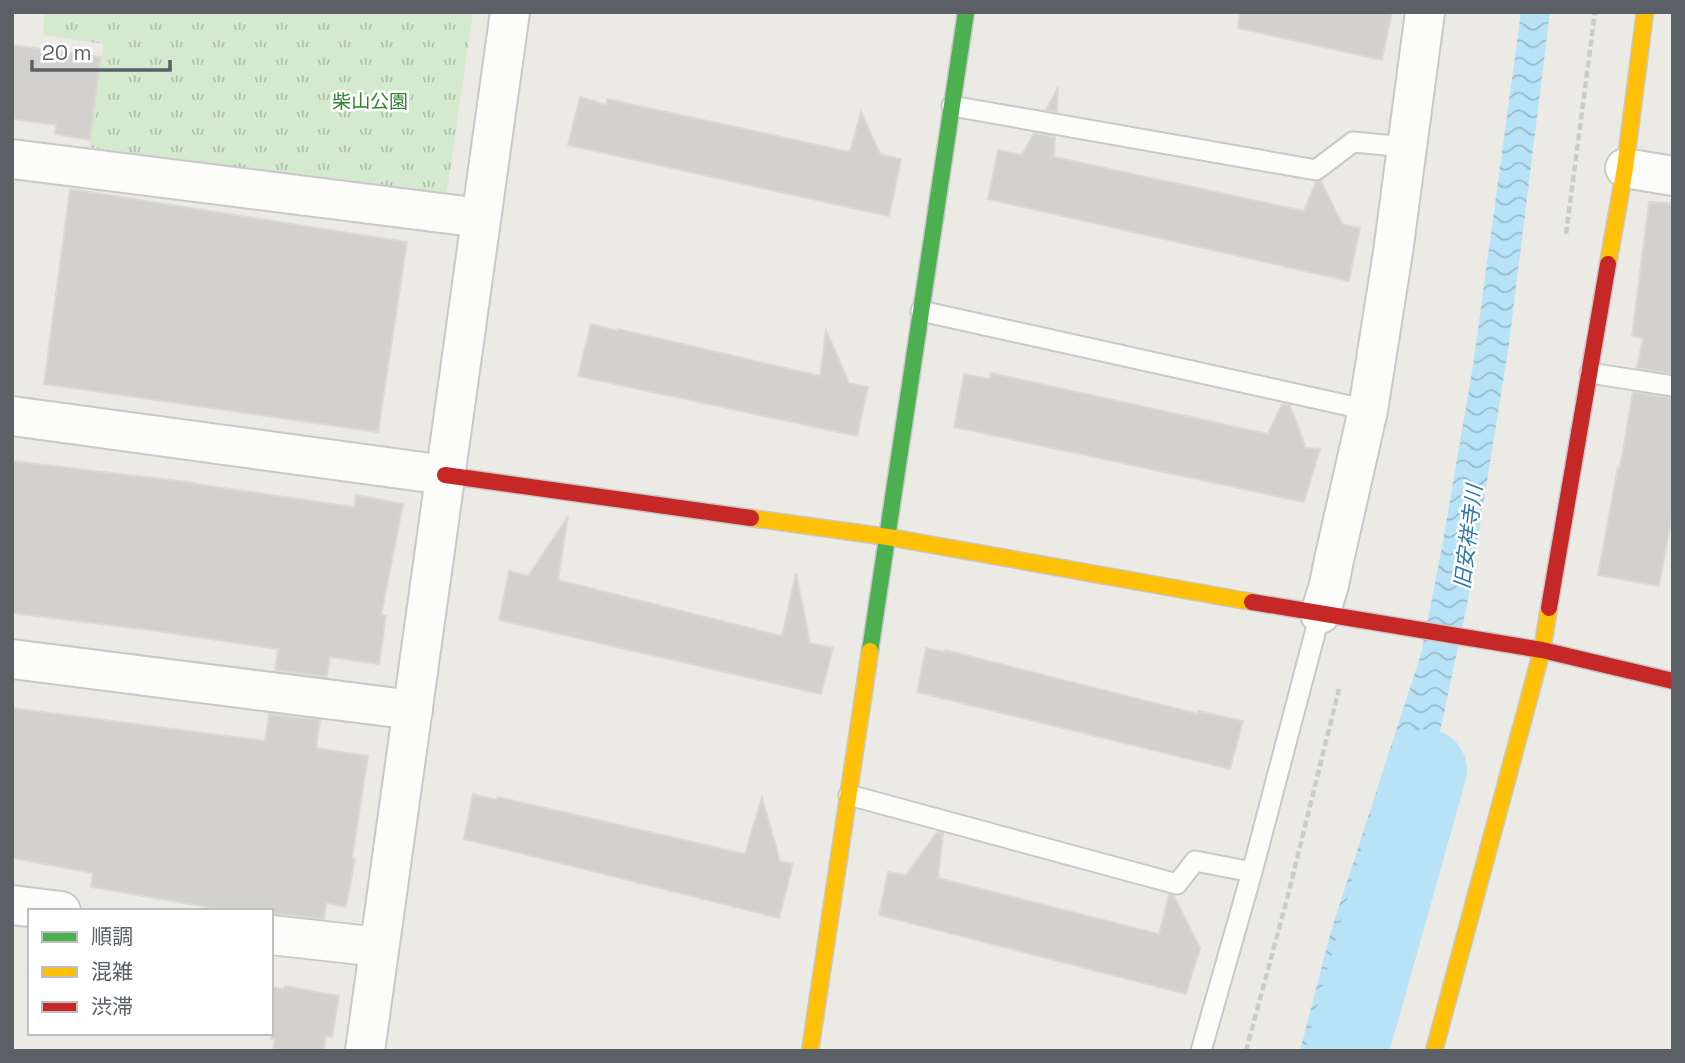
<svg xmlns="http://www.w3.org/2000/svg" width="1685" height="1063" font-family="'Space Grotesk','Noto Sans JP',sans-serif">
	<style>
		.park { fill: url(#park-tufts) }
		.water { fill: url(#water-waves) }
		.lines { fill: none; stroke-linecap: round; stroke-linejoin: round }
		.river { stroke: #b8e3f7; stroke-width: 82 }
		.building { fill: #d2d1ce; stroke: #dcd9d4; stroke-width: 2 }
		.lane-casing { stroke: #c8c8c8; stroke-width: 23 }
		.street-casing { stroke: #c8c8c8; stroke-width: 42 }
		.fast-casing { stroke: #c8c8c8; stroke-width: 19 }
		.slow-casing { stroke: #c8c8c8; stroke-width: 19 }
		.jam-casing { stroke: #c8c8c8; stroke-width: 19 }
		.path { stroke: #c7ceca; stroke-width: 4.5; stroke-dasharray: 7 3.5; stroke-linecap: butt }
		.lane { stroke: #fcfcfb; stroke-width: 19 }
		.street { stroke: #fcfcfb; stroke-width: 38 }
		.fast { stroke: #4caf50; stroke-width: 16 }
		.slow { stroke: #ffc107; stroke-width: 16 }
		.jam { stroke: #c62828; stroke-width: 16 }
		.labels { text-anchor: middle; dominant-baseline: central; stroke-width: 5; stroke-linejoin: round; paint-order: stroke }
		.park-label { font-size: 19px; fill: #30832b; stroke: #fff }
		.water-label { font-size: 21px; font-style: italic; fill: #3077a9; stroke: #fff }
	</style>
	<defs>
		<pattern id="park-tufts" width="24" height="20" patternUnits="userSpaceOnUse" patternTransform="scale(1.75)"><rect width="24" height="20" fill="#d4e9ce"/><path d="M3 7l-1-3M5 7V3M7 7l1-3M15 17l-1-3M17 17v-4M19 17l1-3" fill="none" stroke="#afc0ab"/></pattern>
		<pattern id="water-waves" width="16" height="10" patternUnits="userSpaceOnUse" patternTransform="scale(1.75)"><rect width="16" height="10" fill="#b8e3f7"/><path d="M0 5q4-4 8 0t8 0" fill="none" stroke="#9bc"/></pattern>
	</defs>
	<rect width="100%" height="100%" fill="#eceae5"/>
	<path class="park" d="M45 12H473L447 191 436 202 89 147 104 44 43 35Z"/>
	<path class="water" d="M1521 12H1550L1509 344 1468 600 1417 840 1359 947 1340 1051H1300L1331 931 1421 654 1442 547 1473 366Z"/>
	<g class="lines">
		<path class="river" d="M1347 1051 1426 770"/>
	</g>
	<path class="building" d="M1240 12H1392L1382 60 1238 28Z
		M12 45 101 57 90 140 55 134 56 125 12 119Z
		M1058 87 1057 112 1046 110Z
		M580 97 606 105 607 99 850 152 861 112 880 154 901 159 889 216 568 145Z
		M1034 133 1055 137 1054 157 1304 211 1316 182 1321 181 1342 224 1360 228 1349 281 988 199 998 150 1022 155Z
		M70 189 407 242 378 432 44 384Z
		M1649 202 1673 203V374L1637 368 1643 338 1632 336Z
		M591 324 618 331V329L820 376 826 330 849 383 868 387 857 436 578 376Z
		M991 373 1268 434 1282 404 1290 405 1306 448 1320 449 1304 502 954 427 964 374 990 379Z
		M1633 392 1673 398V510L1659 586 1598 575 1618 467 1620 468Z
		M12 461 195 483V484L354 507 356 495 403 504 381 615 386 616 379 664 330 657 327 677 275 670 278 649 150 630 12 613Z
		M568 516 558 580 782 636 796 573 810 643 833 648 821 694 499 620 509 571 528 576Z
		M926 648 944 652 945 650 1198 714V711L1243 721 1230 769 917 692Z
		M12 708 265 741 269 714 320 720 316 748 368 756 352 858 355 859 346 907 326 903 324 919 271 914V911H230L91 887 93 873 12 858Z
		M473 794 497 800 498 797 745 854 762 797 780 861 793 864 779 918 464 839Z
		M937 832 943 833 938 878 1159 934 1169 894 1174 896 1200 948 1186 994 879 915 888 872 906 875Z
		M285 986 339 996 332 1037 326 1036 324 1051H273L275 1039H271V987L284 989Z"/>
	<g class="lines">
		<defs>
			<path id="lane" d="M952 106 1316 170 1353 142 1407 147
				M921 311 1368 410
				M1590 373 1673 386
				M849 795 1177 884 1195 861 1252 872
				M1201 1051 1252 872 1320 614"/>
			<path id="street" d="M12 159 481 218
				M1625 168 1673 176
				M12 416 445 475
				M1320 614 1329 585 1334 560 1368 410 1393 252 1425 12
				M12 659 413 710
				M12 905 61 911
				M271 935 379 947
				M365 1051 510 12"/>
			<path id="fast" d="M870 651 966 12"/>
			<path id="slow" d="M1608 264 1625 168 1645 12
				M751 518 888 537 1252 602
				M810 1051 870 651
				M1434 1051 1542 650 1549 608"/>
			<path id="jam" d="M445 475 751 518
				M1252 602 1542 650 1673 681
				M1549 608 1608 264"/>
		</defs>
		<use href="#lane" class="lane-casing"/>
		<use href="#street" class="street-casing"/>
		<use href="#fast" class="fast-casing"/>
		<use href="#slow" class="slow-casing"/>
		<use href="#jam" class="jam-casing"/>
		<path class="path" d="M1566 234 1595 12
			M1246 1051 1288 895 1339 689"/>
		<use href="#lane" class="lane"/>
		<use href="#street" class="street"/>
		<use href="#fast" class="fast"/>
		<use href="#slow" class="slow"/>
		<use href="#jam" class="jam"/>
	</g>
	<g class="labels">
		<g class="park-label">
			<text x="370" y="101">柴山公園</text>
		</g>
		<g class="water-label">
			<text transform="translate(1468 537) rotate(-83)">旧安祥寺川</text>
		</g>
	</g>
	<rect width="1685" height="1063" fill="none" stroke="#5a6065" stroke-width="28"/>
	<rect x="28" y="909" width="245" height="126" fill="#ffffff" stroke="#bdbfc1" stroke-width="2"/>
	<rect x="42" y="932" width="35" height="10" fill="#4caf50" stroke="#bdbfc1" stroke-width="2"/>
	<text x="91" y="944" font-size="21" fill="#5a6065">順調</text>
	<rect x="42" y="967" width="35" height="10" fill="#ffc107" stroke="#bdbfc1" stroke-width="2"/>
	<text x="91" y="979" font-size="21" fill="#5a6065">混雑</text>
	<rect x="42" y="1002" width="35" height="10" fill="#c62828" stroke="#bdbfc1" stroke-width="2"/>
	<text x="91" y="1014" font-size="21" fill="#5a6065">渋滞</text>
	<path d="M32 60v10h138v-10" fill="none" stroke="#5a6065" stroke-width="3.5"/>
	<text x="42" y="60" font-size="21" fill="#5a6065" stroke="#ffffff" stroke-width="5" paint-order="stroke">20 m</text>
</svg>
